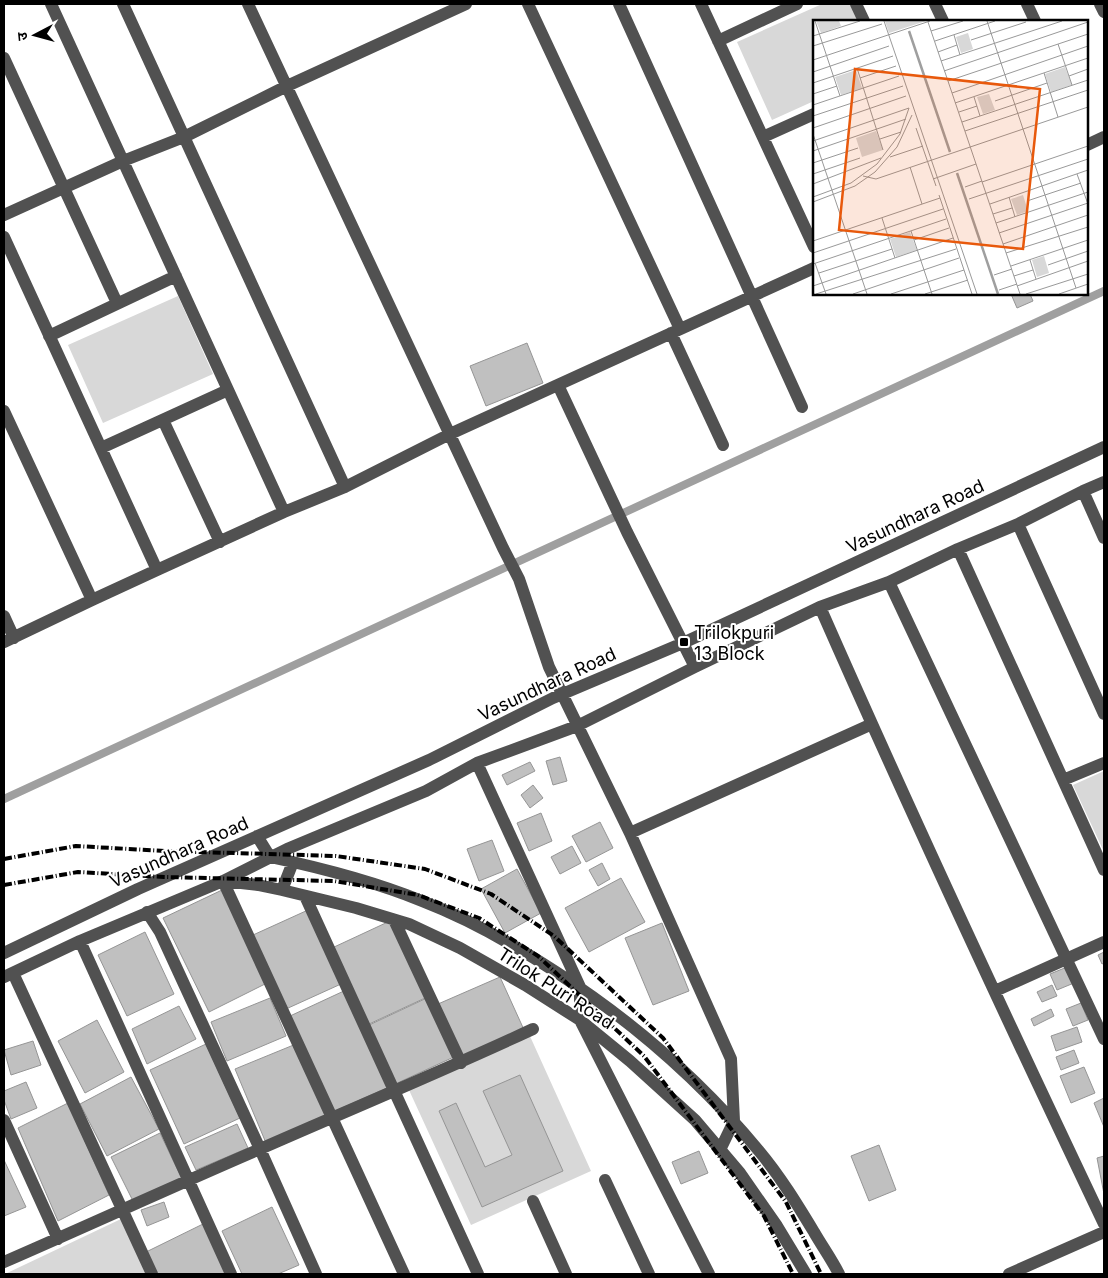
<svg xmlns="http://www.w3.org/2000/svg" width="1108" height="1278" font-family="Inter,'Noto Sans Devanagari',sans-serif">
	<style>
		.green { fill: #d8d8d8 }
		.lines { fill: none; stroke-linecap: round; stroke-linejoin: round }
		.stream { stroke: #9f9f9f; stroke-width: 8 }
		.building { fill: #c0c0c0; stroke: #959595 }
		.minor { stroke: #515151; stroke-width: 12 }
		.rail { stroke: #000; stroke-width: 4; stroke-dasharray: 8 2.5 1 2.5; stroke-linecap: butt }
		.poi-dot { fill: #000; stroke: #fff; stroke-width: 2 }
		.labels { text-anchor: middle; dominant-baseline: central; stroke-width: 4; stroke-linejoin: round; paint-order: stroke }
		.street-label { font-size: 18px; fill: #000; stroke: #fff }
		.poi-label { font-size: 18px; fill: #000; stroke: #fff; text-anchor: start }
		.inset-river { fill: none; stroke: #9f9f9f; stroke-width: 2.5 }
		.inset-road { fill: none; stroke: #999; stroke-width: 1 }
		.view { fill: #e8590c; fill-opacity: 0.15; stroke: #e8590c; stroke-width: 2.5 }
		.inset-edge { fill: none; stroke: #000; stroke-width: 2.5 }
	</style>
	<rect width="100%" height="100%" fill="#fff"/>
	<path class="green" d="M822 4H852L860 21H814V101L772 120 737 42Z
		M178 296 213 374 103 423 68 345Z
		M1104 771V852L1073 785Z
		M529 1034 591 1171 471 1225 409 1090Z
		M121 1219 146 1274H5Z"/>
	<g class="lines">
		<path class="stream" d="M4 799 1104 291"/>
	</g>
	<path class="building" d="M1011 294H1030L1033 301 1017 308Z
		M527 343 543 383 486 406 470 366Z
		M560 757 567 781 553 785 546 761Z
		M530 762 535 771 507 785 502 775Z
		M533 785 543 798 530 808 521 795Z
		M541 813 552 841 529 851 517 823Z
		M600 822 613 848 586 862 572 836Z
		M492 840 504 871 479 881 467 849Z
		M572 846 581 863 560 874 551 857Z
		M602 863 610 879 598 886 589 870Z
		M517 869 541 913 505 933 481 889Z
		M621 878 645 922 589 952 565 908Z
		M222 890 267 983 209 1012 163 918Z
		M308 910 341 984 286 1009 253 935Z
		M390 921 425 998 367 1025 332 948Z
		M662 923 689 991 653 1005 625 938Z
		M145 932 174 994 127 1016 98 955Z
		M1104 952V963L1102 964 1098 955Z
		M1067 967 1074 983 1057 990 1050 974Z
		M500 977 525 1032 463 1059 438 1004Z
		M1052 985 1057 996 1042 1002 1037 992Z
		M346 990 389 1087 333 1112 290 1016Z
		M429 997 456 1056 393 1085 367 1026Z
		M270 998 286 1036 227 1061 211 1022Z
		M1081 1003 1088 1020 1073 1026 1066 1009Z
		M179 1006 196 1039 147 1064 132 1029Z
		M1051 1009 1054 1016 1034 1026 1031 1019Z
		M97 1020 124 1072 85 1093 58 1041Z
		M1077 1027 1082 1042 1056 1051 1051 1036Z
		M33 1041 41 1065 11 1075 4 1050Z
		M206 1044 240 1118 184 1144 150 1070Z
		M296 1044 327 1117 266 1143 235 1069Z
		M1074 1050 1079 1063 1061 1070 1056 1057Z
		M1084 1067 1095 1093 1071 1103 1060 1076Z
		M520 1075 563 1171 482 1207 439 1111 456 1103 485 1167 512 1155 483 1091Z
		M131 1077 159 1129 107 1156 80 1104Z
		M26 1082 37 1108 11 1119 4 1100V1091Z
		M1104 1098V1127L1094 1103Z
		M68 1103 109 1195 58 1221 18 1128Z
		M237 1124 248 1148 196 1170 185 1147Z
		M160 1133 182 1179 134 1203 111 1157Z
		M879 1145 896 1190 869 1201 851 1156Z
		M699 1151 708 1173 681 1184 672 1162Z
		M1104 1156V1194L1097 1158Z
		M4 1160 26 1207 4 1216Z
		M164 1202 169 1217 147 1226 141 1210Z
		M272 1207 299 1265 278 1274H242L222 1231Z
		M203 1224 227 1274H154L144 1253Z"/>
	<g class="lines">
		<path class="minor" d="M51 4 284 512
			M123 4 345 487
			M248 4 503 548 519 579 549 667 630 833 731 1059 734 1121 720 1150
			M528 4 680 329
			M619 4 802 407
			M701 4 814 247
			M856 4 864 21
			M935 4 943 21
			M1027 4 1035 21
			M1100 4 1104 12
			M718 41 797 4
			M4 58 117 303
			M763 137 814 114
			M1087 145 1104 137
			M4 215 123 161 184 137 287 86 466 4
			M4 237 157 570
			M671 333 723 445
			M49 336 176 276
			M558 385 627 532 695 667
			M4 411 92 600
			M163 420 220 542
			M101 448 228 390
			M1083 491 1104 538
			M1018 524 1104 714
			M958 549 1104 870
			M889 582 1104 1039
			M820 607C911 814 1007 1020 1104 1224
			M4 616 14 638
			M4 642 92 600 157 570 284 512 345 487 450 434 814 268
			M477 763 580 987V1020L709 1274
			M1063 780 1104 763
			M630 833 872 724
			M257 836 270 857
			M270 857C322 868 373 881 422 901 469 919 513 944 556 972 632 1021 701 1081 759 1151 780 1176 797 1204 814 1232 822 1246 832 1260 839 1274
			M223 881 258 885 282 890 356 908 409 924 460 948 525 985 580 1020 630 1061 695 1120 740 1173 777 1226 806 1274
			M223 881 404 1274
			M282 890 293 862
			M305 896 478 1274
			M147 912 160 932 260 1149 316 1274
			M394 920 461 1063
			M80 941 231 1274
			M4 953 138 889 429 760 553 698 683 643 1104 447
			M13 973 152 1274
			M4 977 80 941 223 881 287 849 426 791 477 763 577 726 695 667 820 607 889 582 958 549 1018 524 1083 491 1104 482
			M995 991 1104 942
			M4 1120 58 1239
			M605 1180 649 1274
			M533 1201 566 1274
			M4 1262C89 1225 174 1186 260 1149 351 1109 443 1071 533 1029
			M1009 1274 1104 1232"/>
		<path class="rail" d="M4 859 76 846 165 851 336 856 425 869 491 894 554 936 663 1038 786 1202 821 1274
			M4 885 78 872 164 877 334 881 418 895 479 918 538 956 644 1056 764 1216 793 1274"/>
	</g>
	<rect class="poi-dot" x="679" y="637" width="10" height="10" rx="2.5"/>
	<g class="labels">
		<g class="street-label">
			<text transform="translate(915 516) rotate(-25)">Vasundhara Road</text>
			<text transform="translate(547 684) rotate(-25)">Vasundhara Road</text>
			<text transform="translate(179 852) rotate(-24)">Vasundhara Road</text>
			<text transform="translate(556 988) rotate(33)">Trilok Puri Road</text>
		</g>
		<g class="poi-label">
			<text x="694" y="632">Trilokpuri<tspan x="694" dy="21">13 Block</tspan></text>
		</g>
	</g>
	<g transform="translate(813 20)">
		<rect width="275" height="275" fill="#fff"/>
		<path d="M3 1H26L28 6 8 13ZM72 1H113L76 13ZM155 13 160 29 148 33 143 17ZM252 47 259 65 238 72 232 54ZM43 50 49 68 28 75 22 57ZM176 74 182 90 170 94 164 77ZM63 111 70 130 49 137 43 118ZM210 175 215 191 204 195 198 179ZM97 212 104 230 83 237 77 219ZM231 236 236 253 224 257 219 240Z" fill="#d8d8d8"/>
		<path class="inset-river" d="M96 11 137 132M144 153 185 274"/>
		<path class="inset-road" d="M2 1 27 76M71 1 164 274M174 1 263 268M115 2 207 274M118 11 150 1M141 15 147 35M0 16 47 1M158 20 213 2M122 21 182 1M245 24 259 65M0 26 69 4M125 32 144 25M0 40 117 1M128 41 249 1M44 48 70 130M131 51 275 2M0 52 76 26M231 53 245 97M256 56 275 49M47 58 83 46M135 61 275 14M0 63 80 36M139 73 275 26M0 74 24 66M161 77 167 96M182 81 234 63M142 83 275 38M0 85 86 56M146 92 164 86M0 96 90 66M149 102 275 60M0 108 93 76M103 108 123 166M152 111 275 70M0 114 54 274M67 119 88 112M0 121 96 88M0 131 93 99M77 137 110 126M0 143 45 128M97 147 109 184M0 154 47 138M264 154 275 184M50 156 63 159 275 87M120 159 163 144M169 162 275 126M0 164 68 138M152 167 169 161M126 175 159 274M0 177 38 163 64 144 87 114 96 88M196 177 202 197M156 179 275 139M214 181 268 163M0 182 42 166 62 152 84 127 99 95M177 184 275 150M180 194 199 188M69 198 82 238M183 203 275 172M98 211 119 274M186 213 275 183M101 220 136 208M0 221 127 178M190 224 275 195M0 233 130 189M193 233 275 207M217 240 223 259M2 243 13 274M0 244 133 199M235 245 275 231M198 246 275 220M6 253 79 229M181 255 199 249M201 256 220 250M0 266 140 218M204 266 275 241M186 270 204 264M3 274 143 229M40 274 146 238M78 274 151 250M112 274 155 260M213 274 275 254M246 274 275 264"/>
		<path class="view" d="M42 49 227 69 210 229 26 210Z"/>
		<rect width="275" height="275" class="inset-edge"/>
	</g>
	<rect width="1108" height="1278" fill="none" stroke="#000000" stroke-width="10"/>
	<g transform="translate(35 35) rotate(264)" stroke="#ffffff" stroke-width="4" paint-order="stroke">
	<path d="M0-4L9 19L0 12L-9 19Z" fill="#000000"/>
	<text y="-8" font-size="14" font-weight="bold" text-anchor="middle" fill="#000000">उ</text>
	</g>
</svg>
